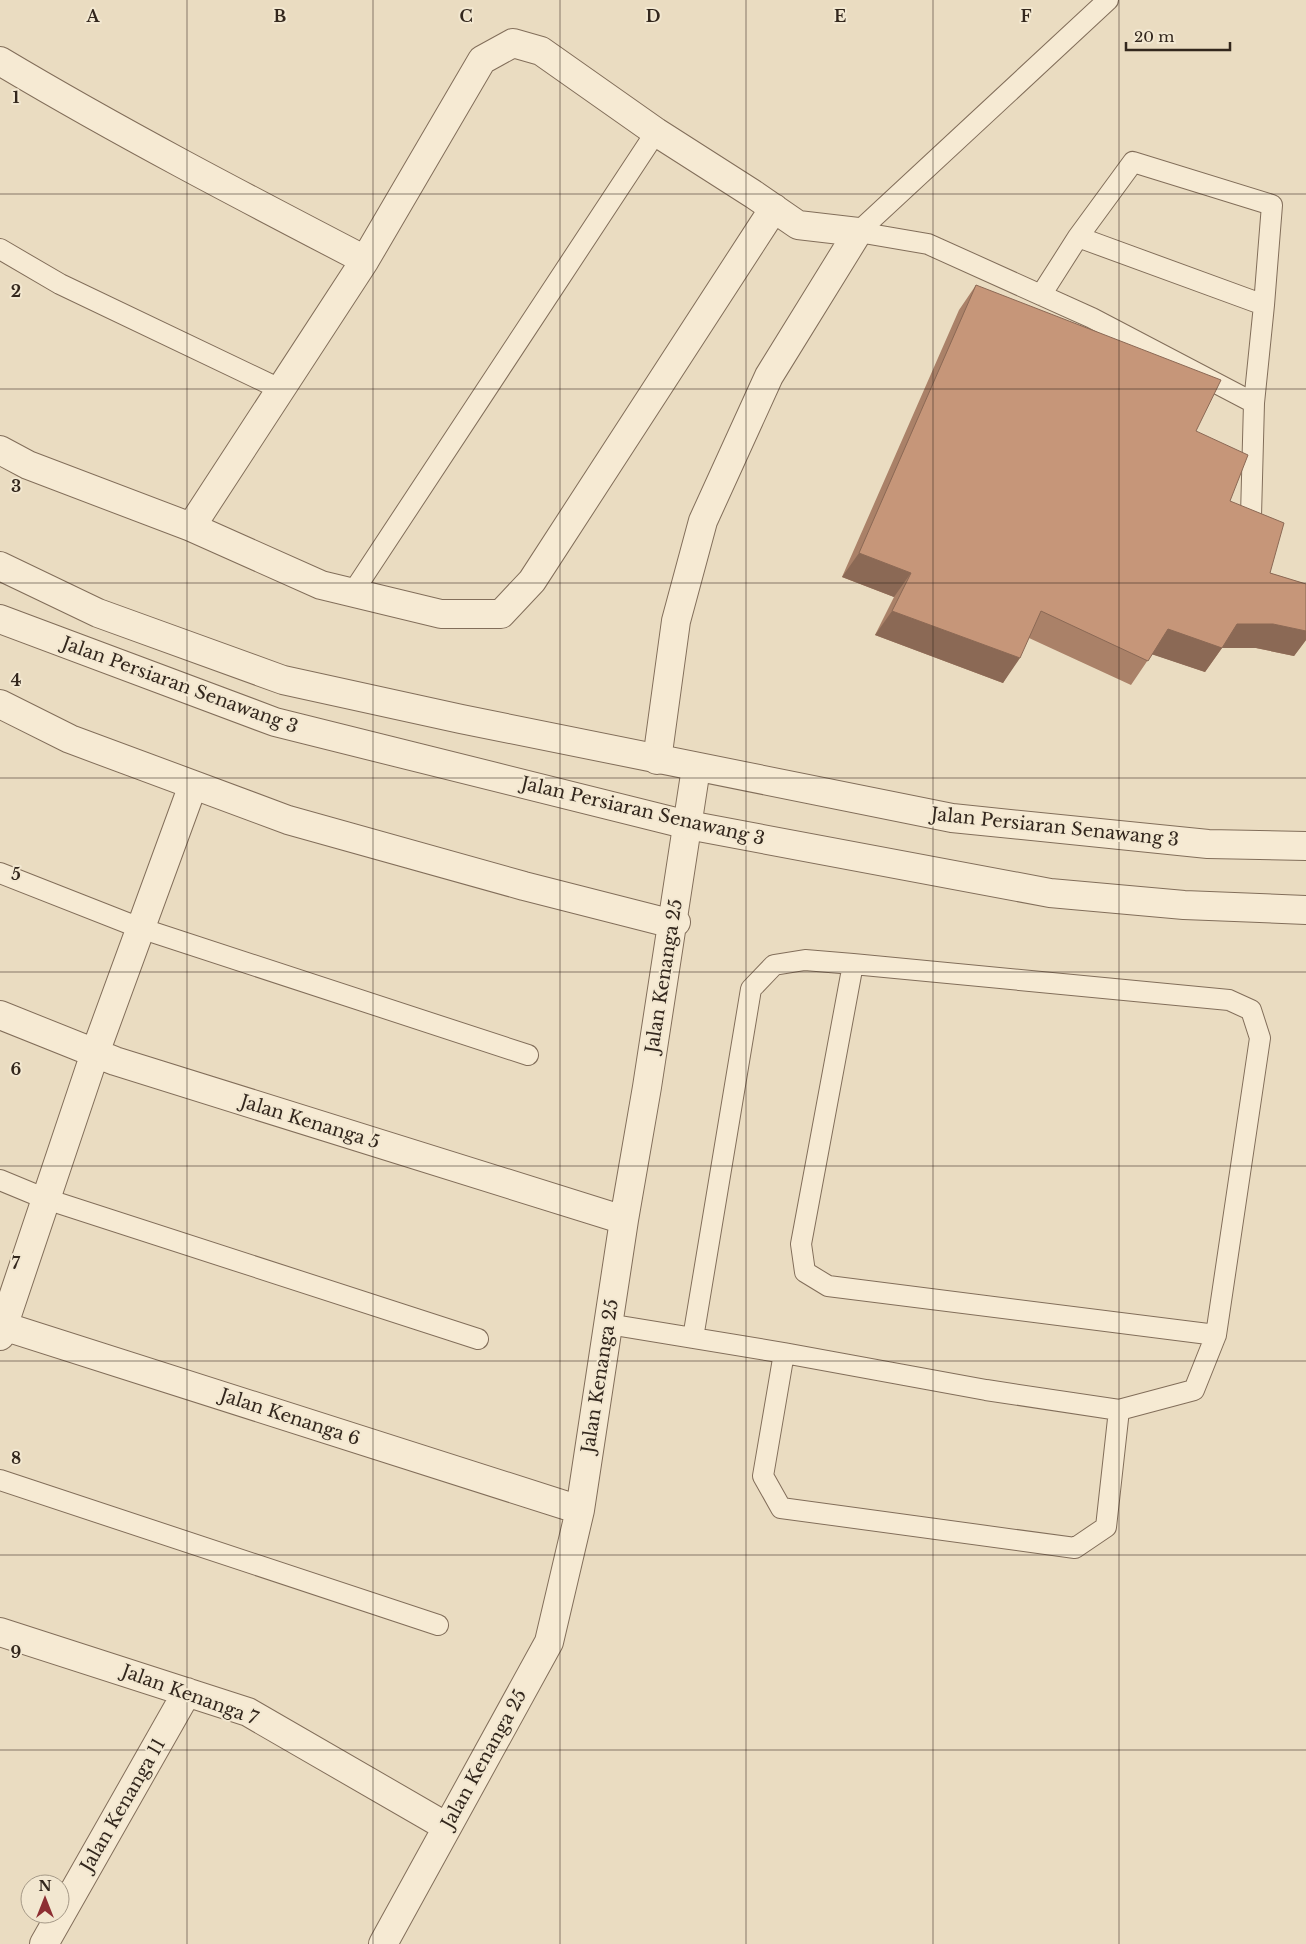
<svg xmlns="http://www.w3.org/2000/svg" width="1306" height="1944" font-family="'Libre Baskerville',serif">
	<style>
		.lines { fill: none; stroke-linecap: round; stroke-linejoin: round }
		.service-casing { stroke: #826e5a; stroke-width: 22 }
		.minor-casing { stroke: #826e5a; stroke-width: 30 }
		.tertiary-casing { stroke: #826e5a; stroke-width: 30 }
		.service { stroke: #f6ead3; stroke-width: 20 }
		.minor { stroke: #f6ead3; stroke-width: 28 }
		.tertiary { stroke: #f6ead3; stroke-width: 28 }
		.wall { fill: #aa8168 }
		.shaded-wall { fill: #8b6955 }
		.building { fill: #c69679; stroke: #8b6955 }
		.grid { fill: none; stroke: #33271d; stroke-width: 1; stroke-opacity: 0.55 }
		.labels { text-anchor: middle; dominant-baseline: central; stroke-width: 4; stroke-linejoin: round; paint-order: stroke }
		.street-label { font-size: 18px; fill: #33271d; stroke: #f2e7d0 }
		.grid-label { font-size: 16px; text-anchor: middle; font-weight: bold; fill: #33271d; stroke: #f2e7d0; stroke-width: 4; stroke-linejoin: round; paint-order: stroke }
	</style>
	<rect width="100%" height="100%" fill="#eadcc1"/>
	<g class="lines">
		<defs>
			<path id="service" d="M858 232 928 244 1092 318 1254 403 1251 516
				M858 232 1108 0
				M1078 237 1264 305
				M0 249 60 284 282 390
				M1041 295 1078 237 1133 162 1272 205 1264 305 1254 403
				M353 592 656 132
				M0 873 140 928 528 1055
				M853 964 801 1244 805 1272 828 1286 1216 1335
				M0 1180 46 1199 478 1339
				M608 1324 784 1353 763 1476 781 1508 1075 1548 1106 1527 1119 1410
				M693 1338 751 989 774 965 805 960 853 964 1229 1000 1251 1010 1260 1038 1216 1335 1194 1390 1119 1410 986 1390 784 1353
				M0 1480 438 1625"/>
			<path id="minor" d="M0 61C119 132 242 196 365 260
				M0 450 28 465 191 527 321 585 441 614H501L532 581 774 208
				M191 527 365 260 482 60 513 43 541 51 656 132 753 194 798 225 858 232 769 376 703 521 676 621 657 760
				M0 704 70 739 288 820 524 886 673 924 676 922
				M0 1015 115 1061 624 1220
				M0 1325 580 1510
				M0 1336 95 1053 193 785
				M0 1632 248 1712 447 1827
				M44 1944 187 1692
				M383 1944 549 1642 580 1510 624 1220 647 1087 696 768"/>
			<path id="tertiary" d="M0 566 98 613 283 680 461 719 952 818 1208 844 1306 846
				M0 619 275 722 688 825 1050 893 1184 905 1306 910"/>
		</defs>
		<use href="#service" class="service-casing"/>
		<use href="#minor" class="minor-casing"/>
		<use href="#tertiary" class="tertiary-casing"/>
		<use href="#service" class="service"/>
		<use href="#minor" class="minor"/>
		<use href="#tertiary" class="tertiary"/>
	</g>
	<path class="wall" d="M976 285 1196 431 1230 501 1270 573 1306 584V640L1294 656 1256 648H1222L1205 672 1152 654 1131 685 1029 638 1003 683 875 635 894 597 842 577 959 310Z"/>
	<path class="shaded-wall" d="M859 553 911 573 894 597 842 577Z
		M892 611 1020 658 1003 683 875 635Z
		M1237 624H1273L1306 631V640L1294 656 1256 648H1221H1222L1205 672 1151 654 1168 629Z"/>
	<path class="building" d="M976 285 1221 380 1196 431 1248 455 1230 501 1284 523 1270 573 1306 584V631L1273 624H1237L1222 648 1168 629 1148 661 1041 611 1020 658 892 611 911 573 859 553Z"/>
	<path class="grid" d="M187 0V1944M373 0V1944M560 0V1944M746 0V1944M933 0V1944M1119 0V1944M0 194H1306M0 389H1306M0 583H1306M0 778H1306M0 972H1306M0 1166H1306M0 1361H1306M0 1555H1306M0 1750H1306"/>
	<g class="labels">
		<g class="street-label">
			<text transform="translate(180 685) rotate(20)">Jalan Persiaran Senawang 3</text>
			<text transform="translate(643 811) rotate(13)">Jalan Persiaran Senawang 3</text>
			<text transform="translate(1055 827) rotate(6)">Jalan Persiaran Senawang 3</text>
			<text transform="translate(664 976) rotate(-81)">Jalan Kenanga 25</text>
			<text transform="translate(310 1122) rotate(17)">Jalan Kenanga 5</text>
			<text transform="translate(600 1376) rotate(-81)">Jalan Kenanga 25</text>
			<text transform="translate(290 1417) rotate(18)">Jalan Kenanga 6</text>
			<text transform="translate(190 1695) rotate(20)">Jalan Kenanga 7</text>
			<text transform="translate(484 1759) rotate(-61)">Jalan Kenanga 25</text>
			<text transform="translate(123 1805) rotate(-60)">Jalan Kenanga 11</text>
		</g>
	</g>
	<g class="grid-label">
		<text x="93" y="22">A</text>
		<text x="280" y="22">B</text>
		<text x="466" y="22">C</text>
		<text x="653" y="22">D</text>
		<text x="840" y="22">E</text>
		<text x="1026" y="22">F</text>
		<text x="16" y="103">1</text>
		<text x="16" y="297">2</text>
		<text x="16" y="492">3</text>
		<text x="16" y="686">4</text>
		<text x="16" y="880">5</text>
		<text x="16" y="1075">6</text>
		<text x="16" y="1269">7</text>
		<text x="16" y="1464">8</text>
		<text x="16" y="1658">9</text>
	</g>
	<g transform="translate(45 1899)"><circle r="24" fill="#f2e7d0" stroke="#a69a88"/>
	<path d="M0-4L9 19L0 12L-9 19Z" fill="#8d2e32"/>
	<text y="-8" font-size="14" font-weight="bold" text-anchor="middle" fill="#33271d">N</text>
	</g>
	<path d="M1126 42v8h104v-8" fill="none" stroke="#33271d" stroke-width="2.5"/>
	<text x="1134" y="42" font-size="15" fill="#33271d" stroke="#f2e7d0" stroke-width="4" paint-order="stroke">20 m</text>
</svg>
